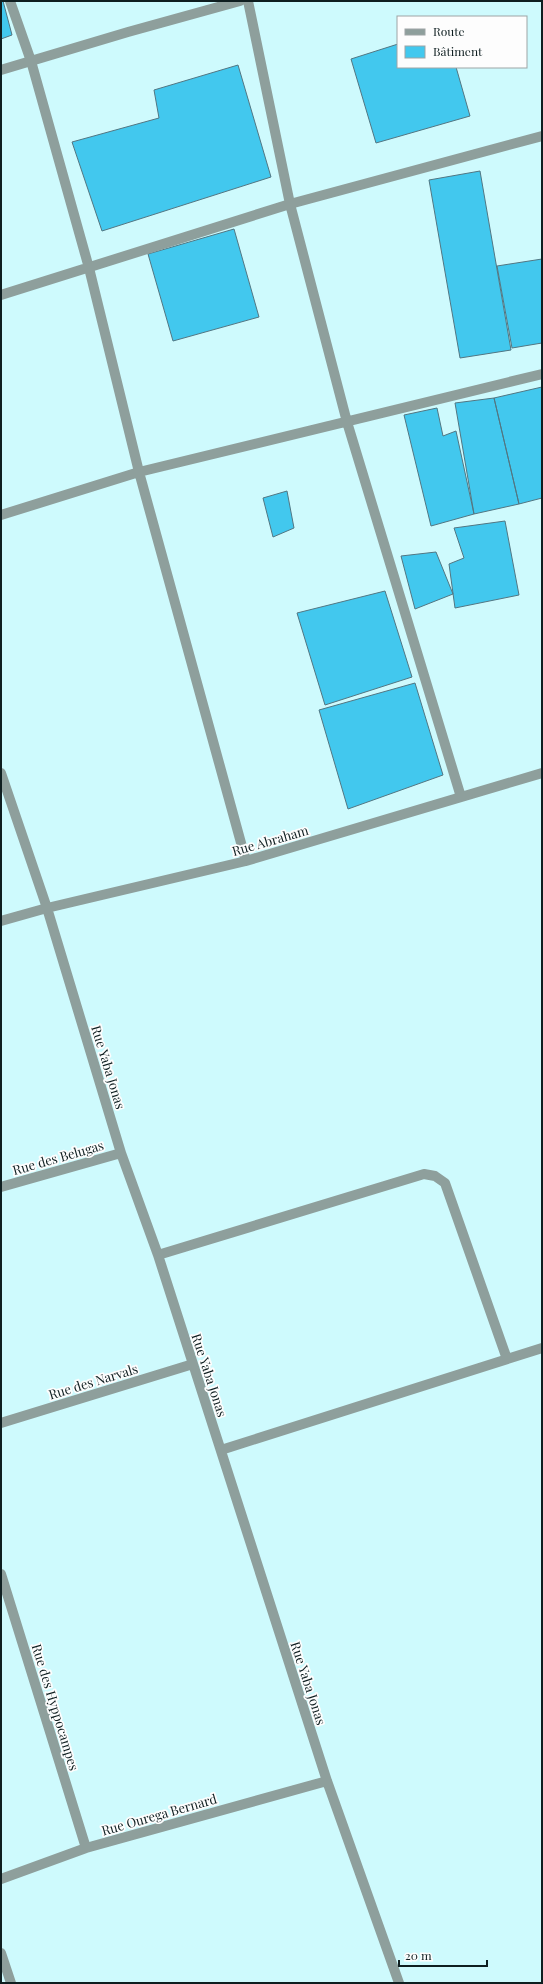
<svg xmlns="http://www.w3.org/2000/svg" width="543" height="1984" font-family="'Playfair Display',serif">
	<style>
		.building { fill: #42c8ee; stroke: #527682 }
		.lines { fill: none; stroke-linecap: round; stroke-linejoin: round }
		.minor { stroke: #8e9f9c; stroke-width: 10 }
		.labels { text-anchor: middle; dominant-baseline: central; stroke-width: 3.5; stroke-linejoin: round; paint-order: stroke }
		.street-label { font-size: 13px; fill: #0e1e20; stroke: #fdfdfd }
	</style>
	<rect width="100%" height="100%" fill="#cefafd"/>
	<path class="building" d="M1 1H3L12 35 1 39Z
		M398 44V67H456L470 116 376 143 351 59Z
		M238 65 271 177 102 231 72 142 159 118 154 90Z
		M480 171 511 350 460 358 429 180Z
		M234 229 259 317 173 341 148 254Z
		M542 259V343L512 348 497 266Z
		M542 387V498L519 504 494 398Z
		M494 398 519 504 474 514 455 403Z
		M437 408 443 436 456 431 474 514 431 526 404 415Z
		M287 491 294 528 273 537 263 498Z
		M505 521 519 595 455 608 449 564 464 558 454 528Z
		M436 552 453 594 415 609 401 556Z
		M385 591 412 677 325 705 297 613Z
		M415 683 443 775 348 809 319 710Z"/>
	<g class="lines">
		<path class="minor" d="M10 1 31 61 89 268 139 472 246 861
			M248 1 290 204 347 422 461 797
			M1 70 128 32 240 1
			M1 295 290 204 542 136
			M1 515 139 472 542 374
			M1 773 47 908 121 1153 158 1255 327 1781 399 1983
			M1 921 47 908 246 861 542 773
			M1 1187 121 1153
			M158 1255 424 1174 435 1176 445 1183 507 1359
			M1 1423 193 1364
			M221 1450 542 1348
			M1 1574 86 1848
			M1 1879 86 1848 327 1781
			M1 1953 11 1983"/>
	</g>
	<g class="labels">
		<g class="street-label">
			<text transform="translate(270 840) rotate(-16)">Rue Abraham</text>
			<text transform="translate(109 1067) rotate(73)">Rue Yaba Jonas</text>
			<text transform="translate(58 1157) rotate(-16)">Rue des Belugas</text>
			<text transform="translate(210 1375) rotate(72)">Rue Yaba Jonas</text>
			<text transform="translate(93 1381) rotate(-17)">Rue des Narvals</text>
			<text transform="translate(309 1683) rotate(72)">Rue Yaba Jonas</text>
			<text transform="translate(56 1707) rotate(73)">Rue des Hyppocampes</text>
			<text transform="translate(159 1814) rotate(-16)">Rue Ourega Bernard</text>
		</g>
	</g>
	<rect width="543" height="1984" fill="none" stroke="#0e1e20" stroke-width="4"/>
	<rect x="397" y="16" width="130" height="52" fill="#fdfdfd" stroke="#9da4a5"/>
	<rect x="405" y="29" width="20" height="6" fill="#8e9f9c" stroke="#9da4a5"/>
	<text x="433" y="36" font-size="12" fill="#0e1e20">Route</text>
	<rect x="405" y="46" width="20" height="12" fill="#42c8ee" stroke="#9da4a5"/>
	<text x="433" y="56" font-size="12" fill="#0e1e20">Bâtiment</text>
	<path d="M399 1960v6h88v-6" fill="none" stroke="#0e1e20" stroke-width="2"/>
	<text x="405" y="1960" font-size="12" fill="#0e1e20" stroke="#fdfdfd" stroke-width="3" paint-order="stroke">20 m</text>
</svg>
